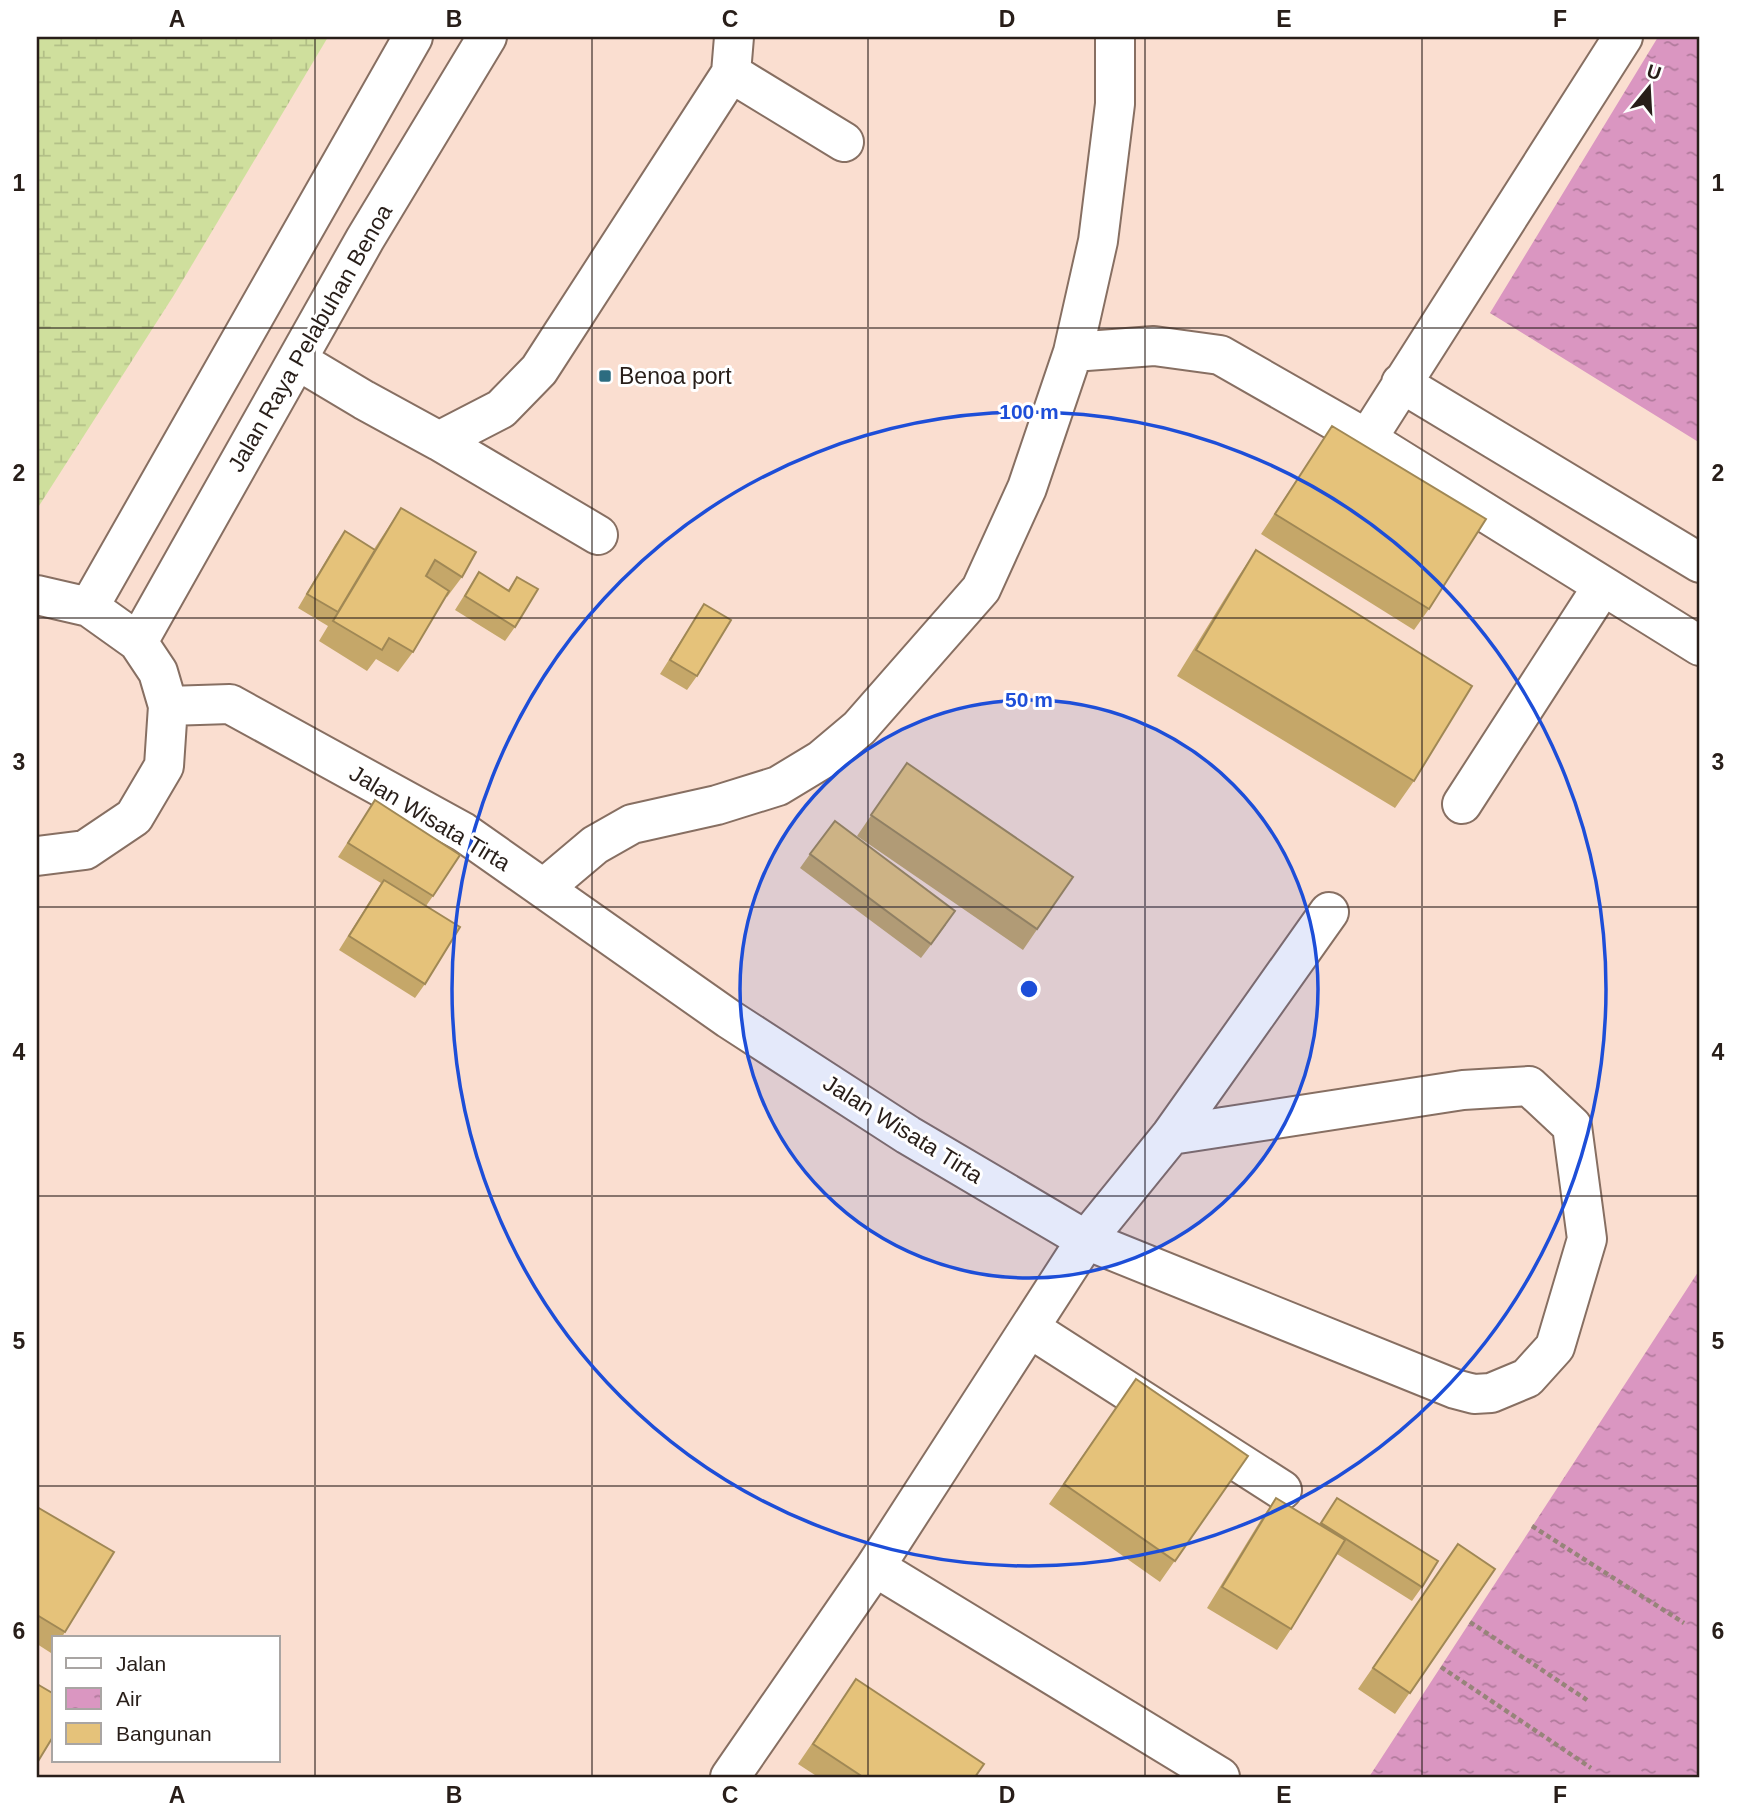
<svg xmlns="http://www.w3.org/2000/svg" width="1737" height="1814" font-family="Arial,sans-serif">
	<style>
		.wetland { fill: url(#wetland-marsh) }
		.water { fill: url(#water-ripples) }
		.lines { fill: none; stroke-linecap: round; stroke-linejoin: round }
		.minor-casing { stroke: #876f62; stroke-width: 42 }
		.path { stroke: #97847a; stroke-width: 4.5; stroke-dasharray: 5 3.5; stroke-linecap: butt }
		.minor { stroke: #fff; stroke-width: 38 }
		.wall { fill: #c5a769 }
		.building { fill: #e5c27a; stroke: #a08855; stroke-width: 2 }
		.grid { fill: none; stroke: #281e19; stroke-width: 2; stroke-opacity: 0.55 }
		.ring { fill: none; stroke: #1d4ed8; stroke-width: 3.5 }
		.poi-dot { fill: #2c6c80; stroke: #fff; stroke-width: 2.5 }
		.labels { text-anchor: middle; dominant-baseline: central; stroke-width: 6; stroke-linejoin: round; paint-order: stroke }
		.street-label { font-size: 23px; fill: #281e19; stroke: #fff }
		.poi-label { font-size: 23px; fill: #281e19; stroke: #fff; text-anchor: start }
		.centre { fill: #1d4ed8; stroke: #fff; stroke-width: 3.5 }
		.ring-label { font-size: 21px; text-anchor: middle; font-weight: bold; fill: #1d4ed8; stroke: #fff; stroke-width: 6; stroke-linejoin: round; paint-order: stroke }
		.neatline { fill: none; stroke: #281e19; stroke-width: 2.5 }
		.grid-label { font-size: 23px; text-anchor: middle; font-weight: bold; fill: #281e19 }
	</style>
	<defs>
		<pattern id="wetland-marsh" width="20" height="14" patternUnits="userSpaceOnUse" patternTransform="scale(1.75)"><rect width="20" height="14" fill="#cfdf9d"/><path d="M1 5h8M5 5V1M11 12h8M15 12V8" fill="none" stroke="#b2bf87"/></pattern>
		<pattern id="water-ripples" width="26" height="14" patternUnits="userSpaceOnUse" patternTransform="scale(1.75)"><rect width="26" height="14" fill="#da96c1"/><path d="M2 4q2-2 4 0t4 0M15 11q2-2 4 0t4 0" fill="none" stroke="#b17a9c"/></pattern>
	</defs>
	<rect width="100%" height="100%" fill="#faded0"/>
	<path class="wetland" d="M37 37H328L174 295 37 509Z"/>
	<path class="water" d="M1658 37H1700V443L1490 313Z
		M1700 1269V1777H1369Z"/>
	<g class="lines">
		<defs>
			<path id="minor" d="M731 73 844 142
				M1073 352 1154 346 1220 355 1367 439 1700 646
				M297 360 364 400 439 441 501 409 539 370 731 73 734 37
				M1401 383 1700 563
				M1367 439 1623 37
				M439 441 598 535
				M37 595 89 607 138 642 158 672 168 706 164 766 134 817 85 850 37 856
				M89 607 413 37
				M138 642 365 239 487 37
				M168 706 230 704 463 832 729 1019 908 1135 1086 1240 1455 1389 1474 1394 1491 1393 1527 1378 1555 1347 1587 1239 1572 1126 1529 1086 1463 1090 1171 1135
				M1462 804 1602 587
				M544 888 595 845 632 824 717 805 778 786 821 760 859 728 981 589 1027 488 1073 352 1098 241 1115 104V37
				M1031 1329 1282 1490
				M875 1567 1220 1777
				M730 1777 875 1567 1086 1240 1171 1135 1329 912"/>
		</defs>
		<use href="#minor" class="minor-casing"/>
		<path class="path" d="M1532 1526 1684 1623
			M1470 1622 1587 1700
			M1441 1667 1591 1768"/>
		<use href="#minor" class="minor"/>
	</g>
	<path class="wall" d="M1332 426 1429 609 1414 630 1261 534Z
		M401 508 462 577 447 597 446 596 413 652 398 672 376 659 367 671 319 641 328 626 298 608 335 545 345 531 374 549Z
		M1256 550 1414 781 1395 808 1177 676 1238 577Z
		M479 572 508 590 517 577 515 627 505 641 455 610Z
		M704 604 697 676 687 690 660 674Z
		M907 763 1073 877 1023 950 857 836Z
		M375 800 433 896 426 906 425 984 415 998 339 950 381 883 338 857Z
		M810 854 946 925 921 958 800 868Z
		M1136 1379 1248 1456 1160 1582 1049 1504Z
		M1276 1498 1320 1524 1337 1498 1422 1587 1412 1601 1337 1554 1291 1629 1277 1650 1207 1608 1262 1518Z
		M37 1507 65 1632 62 1637H54V1648L51 1653 37 1644Z
		M1458 1544 1495 1569 1395 1714 1358 1689Z
		M856 1679 975 1777H818L798 1764Z"/>
	<path class="building" d="M1332 426 1486 519 1429 609 1275 514Z
		M401 508 476 552 462 577 435 560 426 576 449 591 413 652 389 638 382 650 333 621Z
		M345 531 375 550 338 612 307 594Z
		M1256 550 1472 686 1414 781 1196 650Z
		M479 572 509 591 517 577 538 589 515 627 465 596Z
		M704 604 731 620 697 676 670 660Z
		M907 763 1073 877 1037 929 871 815Z
		M375 800 460 855 433 896 348 843Z
		M835 821 955 911 931 944 810 854Z
		M384 880 460 927 425 984 349 936Z
		M1136 1379 1248 1456 1175 1561 1064 1484Z
		M1276 1498 1345 1540 1291 1629 1222 1587Z
		M1337 1498 1438 1561 1422 1587 1321 1523Z
		M37 1507 114 1552 65 1632 37 1615Z
		M1458 1544 1495 1569 1410 1693 1373 1668Z
		M856 1679 984 1764 975 1777H863L813 1744Z
		M37 1684 54 1694V1735L37 1763Z"/>
	<path class="grid" d="M315 37V1777M592 37V1777M868 37V1777M1145 37V1777M1422 37V1777M37 328H1700M37 618H1700M37 907H1700M37 1196H1700M37 1486H1700"/>
	<circle cx="1029" cy="989" r="289" fill="#1d4ed8" fill-opacity=".12"/>
	<g class="ring">
		<circle cx="1029" cy="989" r="289"/>
		<circle cx="1029" cy="989" r="577"/>
	</g>
	<rect class="poi-dot" x="598" y="369" width="14" height="14" rx="3.5"/>
	<g class="labels">
		<g class="street-label">
			<text transform="translate(310 338) rotate(-60)">Jalan Raya Pelabuhan Benoa</text>
			<text transform="translate(430 818) rotate(31)">Jalan Wisata Tirta</text>
			<text transform="translate(903 1129) rotate(32)">Jalan Wisata Tirta</text>
		</g>
		<g class="poi-label">
			<text x="619" y="376">Benoa port</text>
		</g>
	</g>
	<circle cx="1029" cy="989" r="10" class="centre"/>
	<g class="ring-label">
		<text x="1029" y="419">100 m</text>
		<text x="1029" y="707">50 m</text>
	</g>
	<rect width="1737" height="1814" fill="none" stroke="#ffffff" stroke-width="77"/>
	<rect x="52" y="1636" width="228" height="126" fill="#ffffff" stroke="#a9a5a3" stroke-width="2"/>
	<rect x="66" y="1658" width="35" height="10" fill="#ffffff" stroke="#a9a5a3" stroke-width="2"/>
	<text x="116" y="1671" font-size="21" fill="#281e19">Jalan</text>
	<rect x="66" y="1688" width="35" height="21" fill="url(#water-ripples)" stroke="#a9a5a3" stroke-width="2"/>
	<text x="116" y="1706" font-size="21" fill="#281e19">Air</text>
	<rect x="66" y="1723" width="35" height="21" fill="#e5c27a" stroke="#a9a5a3" stroke-width="2"/>
	<text x="116" y="1741" font-size="21" fill="#281e19">Bangunan</text>
	<g transform="translate(1649 88) rotate(18)" stroke="#ffffff" stroke-width="5" paint-order="stroke">
	<path d="M0-5L12 26L0 18L-12 26Z" fill="#281e19"/>
	<text y="-10" font-size="19" font-weight="bold" text-anchor="middle" fill="#281e19">U</text>
	</g>
	<rect x="38" y="38" width="1660" height="1738" class="neatline"/>
	<g class="grid-label">
		<text x="177" y="27">A</text>
		<text x="454" y="27">B</text>
		<text x="730" y="27">C</text>
		<text x="1007" y="27">D</text>
		<text x="1284" y="27">E</text>
		<text x="1560" y="27">F</text>
		<text x="19" y="191">1</text>
		<text x="1718" y="191">1</text>
		<text x="19" y="481">2</text>
		<text x="1718" y="481">2</text>
		<text x="19" y="770">3</text>
		<text x="1718" y="770">3</text>
		<text x="19" y="1060">4</text>
		<text x="1718" y="1060">4</text>
		<text x="19" y="1349">5</text>
		<text x="1718" y="1349">5</text>
		<text x="19" y="1639">6</text>
		<text x="1718" y="1639">6</text>
		<text x="177" y="1803">A</text>
		<text x="454" y="1803">B</text>
		<text x="730" y="1803">C</text>
		<text x="1007" y="1803">D</text>
		<text x="1284" y="1803">E</text>
		<text x="1560" y="1803">F</text>
	</g>
</svg>
